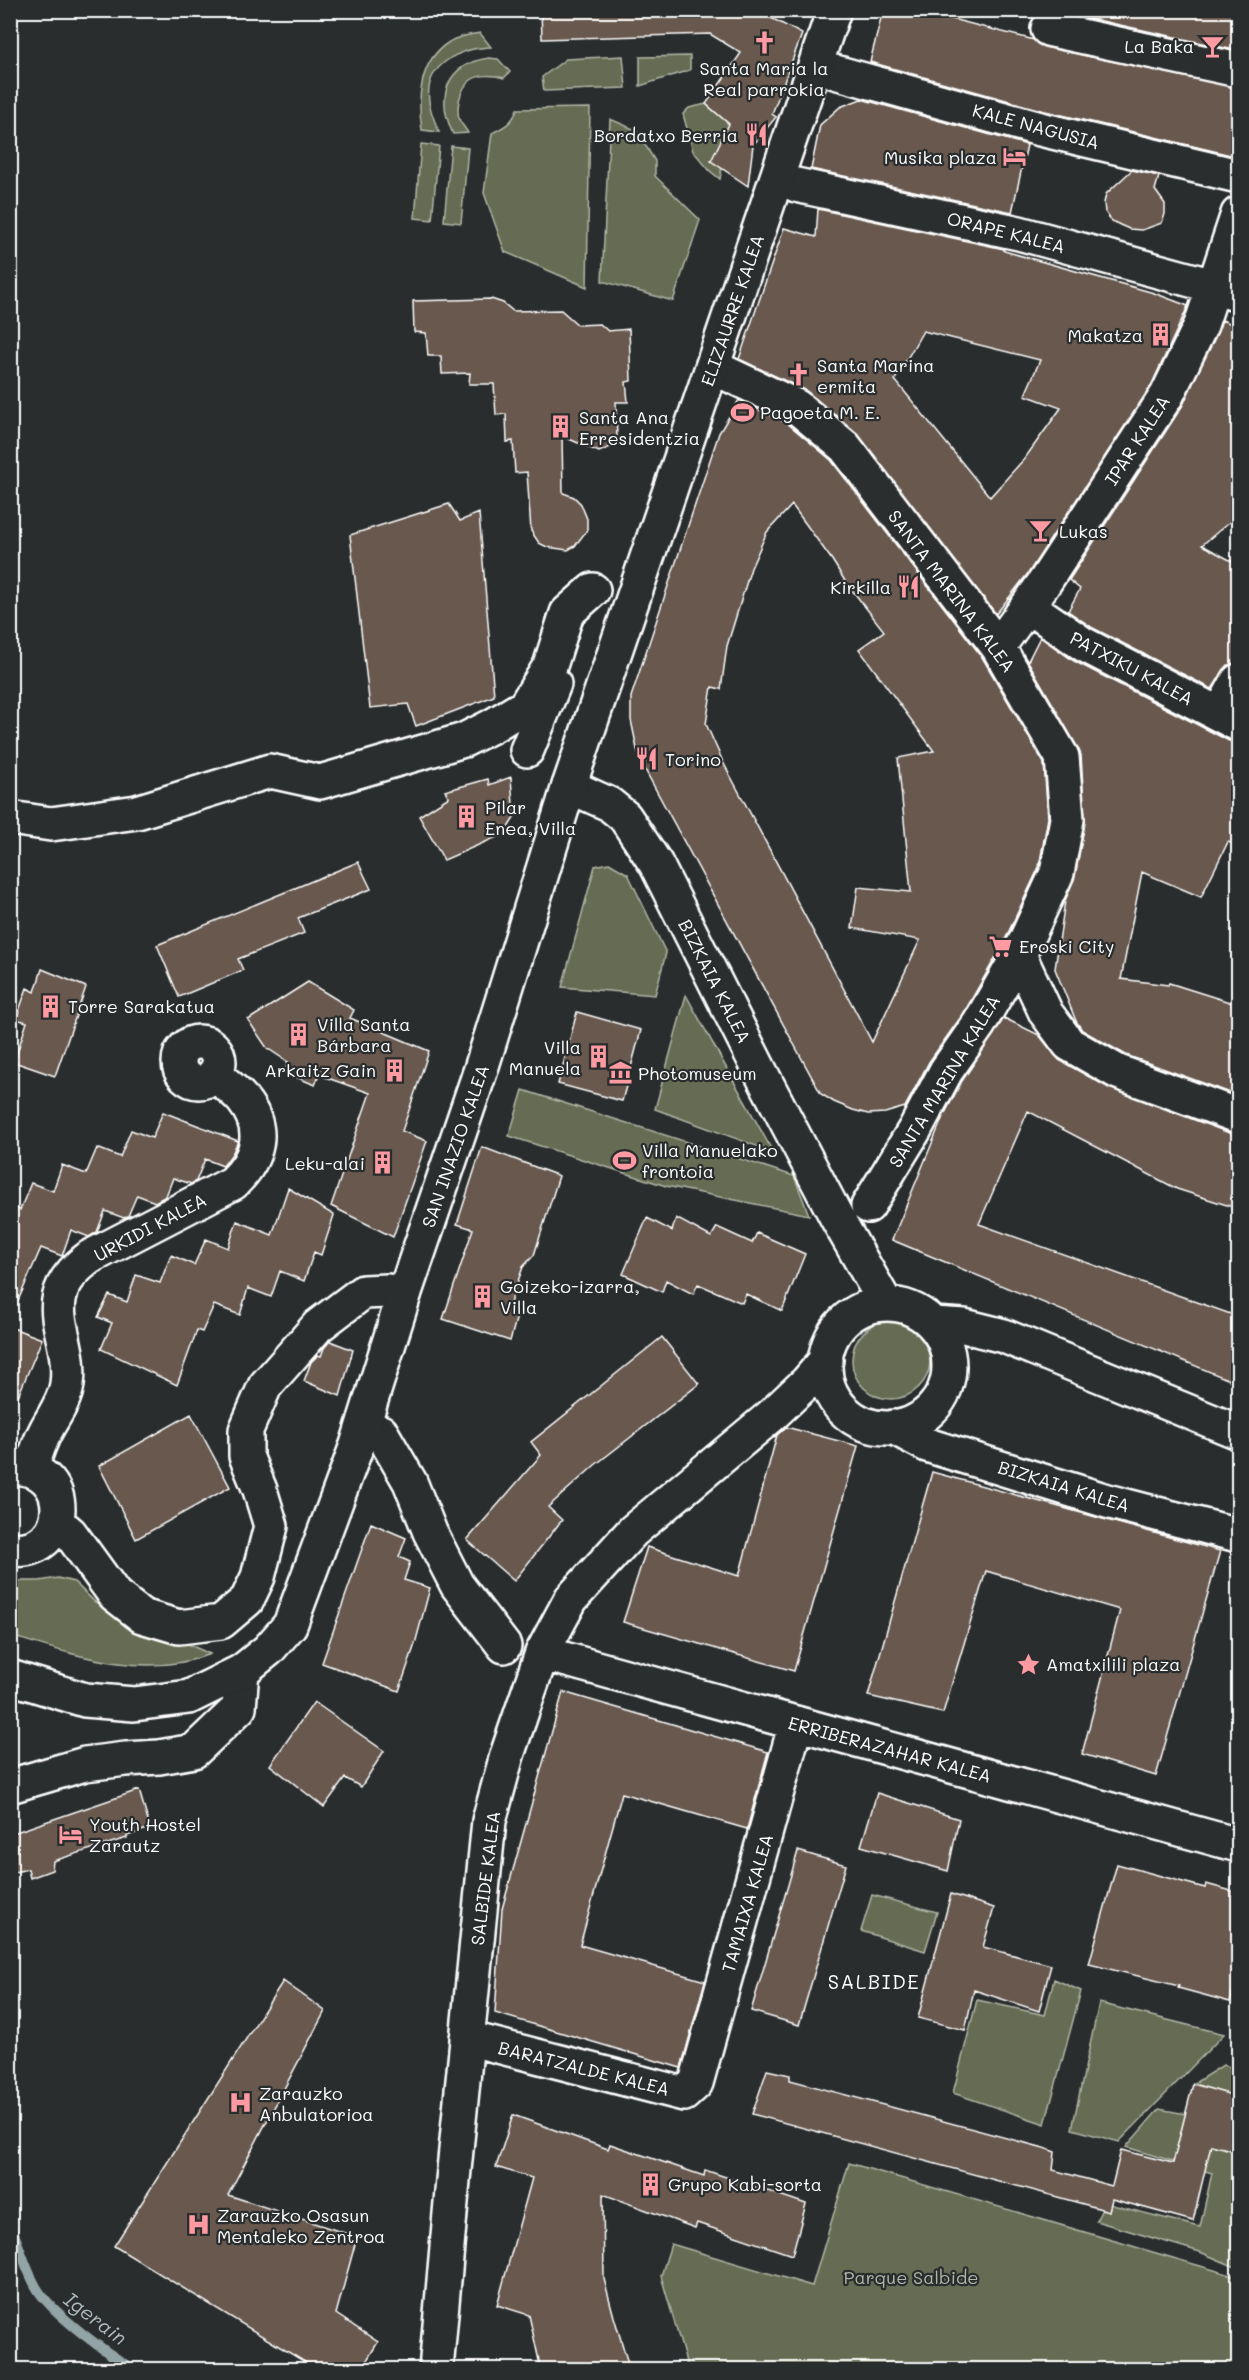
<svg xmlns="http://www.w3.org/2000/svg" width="1249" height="2380" font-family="Mali,sans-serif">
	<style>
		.green { fill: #666c52; stroke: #b2b6a8; stroke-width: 1.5 }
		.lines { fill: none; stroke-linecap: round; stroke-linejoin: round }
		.stream { stroke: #92a4a6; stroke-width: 10 }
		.building { fill: #67584e; stroke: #fff; stroke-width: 1.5; fill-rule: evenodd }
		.street-casing { stroke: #fff; stroke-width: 38 }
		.secondary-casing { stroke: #fff; stroke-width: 38 }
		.street { stroke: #2a2d2e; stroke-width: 33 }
		.secondary { stroke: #2a2d2e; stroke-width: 33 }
		.labels { text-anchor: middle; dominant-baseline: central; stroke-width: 4.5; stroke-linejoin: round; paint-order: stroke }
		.poi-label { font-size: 18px; fill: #fff; stroke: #2a2d2e; text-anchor: start }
		.street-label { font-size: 18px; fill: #fff; stroke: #2a2d2e }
		.park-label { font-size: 18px; fill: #b2b6a8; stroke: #2a2d2e }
		.neighbourhood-label { font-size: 20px; letter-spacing: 1.5px; fill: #fff; stroke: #2a2d2e }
		.water-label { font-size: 20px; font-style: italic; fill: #aebbbc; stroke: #2a2d2e }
	</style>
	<rect width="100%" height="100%" fill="#2a2d2e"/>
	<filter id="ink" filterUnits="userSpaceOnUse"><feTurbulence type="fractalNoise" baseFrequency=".0167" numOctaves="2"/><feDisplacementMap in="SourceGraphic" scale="12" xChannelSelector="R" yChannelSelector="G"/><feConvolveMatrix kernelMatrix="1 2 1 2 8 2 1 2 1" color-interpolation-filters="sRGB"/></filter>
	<g filter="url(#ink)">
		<path class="green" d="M480 33 491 47C461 48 424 64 429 101 430 111 435 122 439 132L422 130C417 99 419 61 449 42 458 36 470 35 480 33Z
			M623 56 626 88 544 91 542 77 566 59Z
			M690 56V70L640 86V57Z
			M489 58 498 59 510 72 504 78C494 75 479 74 471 80 460 88 455 109 460 121 462 125 466 129 468 133L453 134C436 98 445 64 489 58Z
			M706 104 729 124 720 179 710 171 693 151 683 114 689 108Z
			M590 108 587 287 505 252 484 193 492 133C504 127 513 123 517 109Z
			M610 119 636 130 655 161V176L700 220 673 301 602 281Z
			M421 144 439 146 432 220 415 218Z
			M451 146 468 148 461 223 444 221Z
			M609 863 628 874 666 953 655 995 562 987 595 866Z
			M686 995 773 1152 655 1109Z
			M523 1090 794 1176 809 1215 666 1186 509 1136Z
			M852 1360a39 39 0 1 1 78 0a39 39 0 1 1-78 0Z
			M58 1578 74 1582 95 1602 210 1654C146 1680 74 1655 11 1636L10 1581H39Z
			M872 1895 937 1912 925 1951 861 1931Z
			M1054 1979 1081 1991 1045 2124 953 2093 977 2000 1045 2015Z
			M1099 2003 1224 2034 1119 2142 1072 2129Z
			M1223 2065 1238 2069V2097L1193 2084Z
			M1159 2109 1186 2114 1180 2136 1238 2152V2268L1200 2252 1096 2221 1105 2203 1200 2227 1212 2173 1126 2147Z
			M849 2163 1238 2277V2369H688L661 2276 671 2244 812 2286Z"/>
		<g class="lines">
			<path class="stream" d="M10 2225C20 2246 26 2271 38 2290 54 2315 108 2354 134 2370"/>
		</g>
		<path class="building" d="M541 10H756L802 34 772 114 776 117 753 145 748 186 711 161 729 124 706 104 741 53 710 34 542 39Z
			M883 10H917L1034 40 1044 47 1239 88V157L1045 111 870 62Z
			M1066 10H1239V51L1065 13Z
			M861 99 1027 145 1012 212 811 169 820 125 840 107Z
			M1132 170 1159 176 1155 190 1165 204V214L1162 223 1142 230 1129 229 1120 225 1112 221 1105 212 1104 203 1106 194Z
			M818 209 1004 249V251L1154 293 1188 306 1151 386 1029 572 996 614 857 433 805 390 739 359 784 228 816 237ZM923 331 1040 360 1025 395 1061 408 1025 458 990 497 895 380Z
			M491 299 503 303 513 311 561 310 578 325 600 324 608 331 629 329 631 381 626 382 628 402H616L617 440 613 446 599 452 562 436 563 493 574 497 581 504 587 519V530L575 546 568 550 547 547 539 543 531 531 527 472 515 473 513 441 507 442 506 414 496 415 494 384H469L470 373 442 374 441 356H428L426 333 414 332 413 301Z
			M1222 320 1239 327V514L1202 545 1239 565V662L1228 665 1212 689 1093 628 1068 611 1080 589 1069 580 1183 405Z
			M739 400 787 423 831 460 982 657 1044 763 1048 818 1039 867 1002 946 963 1014 929 1062 905 1107 885 1113 868 1114 853 1110 834 1102 821 1094 643 766 637 749 631 720V697L719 433ZM792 505 832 560 845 581 884 631 859 649 934 751 898 758 911 892 858 887 852 928 920 940 872 1042 723 762 706 724 712 687 721 689 727 646 751 568 767 532Z
			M449 504 460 521 479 513 494 696 416 726 408 704 370 708 350 535Z
			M1040 637 1074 661 1229 741 1239 743V846L1228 842 1201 897 1142 872 1121 979 1168 985 1169 983 1239 1005V1096L1126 1055 1082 1030 1076 1021 1055 969 1065 901 1075 876 1085 822 1081 755 1078 748 1028 661Z
			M511 777 514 818 504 834 444 860 419 816 449 797 445 791 488 779 489 785Z
			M358 862 371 889 298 918 304 933 238 959 243 970 179 997 157 945Z
			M42 969 86 987 55 1076 14 1062 27 1022 16 1019 27 988 35 992Z
			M308 982 354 1010 350 1018 429 1051 402 1131 427 1141 393 1237 331 1206 370 1093 319 1075 315 1085 284 1072 288 1062 267 1048 248 1020Z
			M577 1012 641 1030 622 1101 558 1084Z
			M1004 1018 1039 1035 1059 1060 1109 1088 1232 1134H1239V1209L1177 1189 1028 1111 979 1224 1239 1317V1384L892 1240 942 1119 962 1081Z
			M163 1112 238 1141 232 1154 223 1166 205 1159 196 1181 191 1184 173 1178 166 1196 155 1202 137 1195 128 1216 124 1218 105 1211 97 1232 89 1237 71 1230 62 1256 41 1248 10 1319V1206L20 1210 31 1183 53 1191 62 1165 86 1174 97 1148 120 1157 131 1130 152 1138Z
			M482 1147 559 1176 534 1255 523 1267 509 1306 519 1309 510 1341 443 1319 473 1229 457 1224Z
			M288 1188 334 1215 321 1255 314 1252 304 1281 280 1271 271 1297 248 1288 240 1315 214 1305 202 1332 197 1330 177 1385 101 1349 112 1323 98 1317 109 1295 127 1302 136 1275 160 1283 171 1255 194 1265 206 1239 228 1248 237 1221 272 1235Z
			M647 1218 672 1231 676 1218 711 1237 717 1227 752 1243 757 1233 805 1254 782 1311 746 1294 742 1303 698 1284 693 1294 666 1280 662 1292 623 1274Z
			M10 1327 42 1339 11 1413H10Z
			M662 1337 699 1384 595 1465 548 1507 562 1520 514 1581 467 1540 541 1455 531 1442Z
			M330 1341 353 1350 340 1396 304 1381 311 1362 318 1355 321 1356 324 1348Z
			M191 1414 230 1487 136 1539 99 1466Z
			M786 1427 858 1446 794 1671 623 1622 647 1547 739 1576 777 1435Z
			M932 1472 1220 1551 1156 1776 1082 1754 1120 1610 986 1571 943 1713 868 1696Z
			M371 1523 406 1538 399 1557 410 1562 404 1580 430 1588 415 1644 399 1691 322 1663Z
			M563 1692 768 1752 747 1829 622 1793 580 1945 705 1981 681 2068 495 2013 502 1909Z
			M314 1702 384 1751 361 1787 345 1778 324 1807 270 1765Z
			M139 1790 150 1828 127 1836V1838L53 1861 52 1870 30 1878 28 1869 10 1873V1834Z
			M877 1793 959 1819 948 1871 861 1846Z
			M798 1851 846 1865 799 2025 751 2011Z
			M1117 1864 1205 1888 1206 1884 1239 1893V1968L1230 2002 1178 1988 1179 1986 1089 1964Z
			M951 1894 994 1908 983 1947 1051 1965 1039 2011 974 1990 965 2030 918 2018Z
			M283 1981 325 2011 228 2195 357 2237 336 2314 378 2342 361 2370H318L114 2246Z
			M767 2070 790 2075V2080L1044 2148 1055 2152 1053 2170 1112 2186 1121 2150 1173 2163 1193 2084 1239 2097V2152L1211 2145 1193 2221 1112 2199 1109 2211 752 2114Z
			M513 2115 608 2149 610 2144 704 2176 705 2170 806 2204 792 2255 697 2223 695 2228 603 2194 604 2279 614 2317 630 2370H541L529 2315 497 2305 532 2178 496 2167Z"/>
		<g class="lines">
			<defs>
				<path id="street" d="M1048 29 1238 70
					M835 72 1040 129 1238 176
					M796 185 1019 233 1213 286 1238 295
					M713 367 797 407 845 447 998 647 1062 757 1067 819 1057 873 1019 955 1046 1013 1069 1044 1118 1072 1238 1116
					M1028 606 1083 644 1238 724
					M998 647 1044 583 1167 395 1201 325 1238 214
					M1220 714 1238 681
					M527 750 554 684
					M569 786 609 804 625 817 656 864 759 1069 837 1218 886 1304
					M10 818 51 824 137 812 270 771 320 782 464 740 492 726 525 706 550 666 567 613 593 590
					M179 1062a20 20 0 1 1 40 0a20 20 0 1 1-40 0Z
					M868 1206 915 1129 946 1071 979 1024 1019 955
					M825 1366a62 62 0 1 1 124 0a62 62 0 1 1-124 0Z
					M933 1324 964 1326 1004 1336 1238 1432
					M893 1427 927 1445 1107 1501 1238 1535
					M381 1432 410 1482 430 1532 457 1585 504 1646
					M10 1468C75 1462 73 1557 10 1549
					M31 1469C35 1456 39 1443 46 1430 54 1415 65 1401 67 1384 74 1332 31 1300 90 1257L233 1183C258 1159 267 1130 243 1100 235 1090 223 1082 214 1074
					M57 1522 70 1533 115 1595 142 1616 179 1627 221 1622 247 1600 258 1577 271 1526 260 1490 246 1456V1430L265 1386 318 1326 363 1292 388 1291 404 1295
					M542 1653 1238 1845
					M10 1786 85 1764 126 1759 159 1757 194 1751 239 1708 242 1671
					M467 2038 684 2094 696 2083 796 1723
					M436 2370 453 2180 489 1821 507 1755 542 1653 571 1599 633 1531 771 1416 807 1382 826 1360"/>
				<path id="secondary" d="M10 1677 85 1700 134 1704 189 1697 242 1671 268 1650 290 1625 357 1445 404 1295 481 1069 569 786 834 10"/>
			</defs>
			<use href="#street" class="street-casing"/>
			<use href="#secondary" class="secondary-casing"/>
			<use href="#street" class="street"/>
			<use href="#secondary" class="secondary"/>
		</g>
	</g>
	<defs>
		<symbol id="church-bare" viewBox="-9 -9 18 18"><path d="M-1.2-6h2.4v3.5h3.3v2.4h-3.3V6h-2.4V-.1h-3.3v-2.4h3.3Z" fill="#ff9aa2" stroke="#2a2d2e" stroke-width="2.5" paint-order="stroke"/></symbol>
		<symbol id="bar-bare" viewBox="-9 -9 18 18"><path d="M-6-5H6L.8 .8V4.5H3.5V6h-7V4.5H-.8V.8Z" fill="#ff9aa2" stroke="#2a2d2e" stroke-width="2.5" paint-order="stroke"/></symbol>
		<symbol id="restaurant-bare" viewBox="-9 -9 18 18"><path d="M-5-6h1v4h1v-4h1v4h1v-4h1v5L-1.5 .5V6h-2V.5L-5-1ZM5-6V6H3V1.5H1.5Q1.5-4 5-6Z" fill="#ff9aa2" stroke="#2a2d2e" stroke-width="2.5" paint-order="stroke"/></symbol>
		<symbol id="hotel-bare" viewBox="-9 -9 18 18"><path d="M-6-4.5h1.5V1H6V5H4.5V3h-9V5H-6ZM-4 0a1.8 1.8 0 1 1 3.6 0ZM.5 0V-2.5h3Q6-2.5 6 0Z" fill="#ff9aa2" stroke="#2a2d2e" stroke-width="2.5" paint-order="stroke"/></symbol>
		<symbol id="building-bare" viewBox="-9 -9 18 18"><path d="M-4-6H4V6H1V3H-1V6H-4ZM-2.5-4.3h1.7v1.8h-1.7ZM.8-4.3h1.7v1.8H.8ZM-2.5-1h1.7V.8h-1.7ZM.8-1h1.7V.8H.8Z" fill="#ff9aa2" stroke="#2a2d2e" stroke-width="2.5" paint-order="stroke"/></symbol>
		<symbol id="stadium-bare" viewBox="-9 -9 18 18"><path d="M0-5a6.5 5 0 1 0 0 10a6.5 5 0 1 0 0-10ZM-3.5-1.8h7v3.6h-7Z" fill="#ff9aa2" stroke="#2a2d2e" stroke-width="2.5" paint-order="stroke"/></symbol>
		<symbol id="supermarket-bare" viewBox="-9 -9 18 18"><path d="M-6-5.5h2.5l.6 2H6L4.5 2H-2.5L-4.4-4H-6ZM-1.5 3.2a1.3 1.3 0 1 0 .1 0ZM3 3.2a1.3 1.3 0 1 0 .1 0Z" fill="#ff9aa2" stroke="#2a2d2e" stroke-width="2.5" paint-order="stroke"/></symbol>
		<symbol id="museum-bare" viewBox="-9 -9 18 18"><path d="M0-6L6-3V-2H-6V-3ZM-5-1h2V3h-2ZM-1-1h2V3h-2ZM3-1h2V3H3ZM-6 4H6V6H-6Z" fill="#ff9aa2" stroke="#2a2d2e" stroke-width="2.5" paint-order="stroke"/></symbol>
		<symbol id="sight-bare" viewBox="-9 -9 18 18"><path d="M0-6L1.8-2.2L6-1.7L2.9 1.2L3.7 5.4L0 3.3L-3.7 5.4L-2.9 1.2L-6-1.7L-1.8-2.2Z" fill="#ff9aa2" stroke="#2a2d2e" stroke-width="2.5" paint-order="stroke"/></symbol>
		<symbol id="hospital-bare" viewBox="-9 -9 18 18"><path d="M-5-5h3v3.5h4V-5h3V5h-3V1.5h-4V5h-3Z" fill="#ff9aa2" stroke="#2a2d2e" stroke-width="2.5" paint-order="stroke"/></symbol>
	</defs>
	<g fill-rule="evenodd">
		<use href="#church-bare" x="748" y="26" width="33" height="33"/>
		<use href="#bar-bare" x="1196" y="30" width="33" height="33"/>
		<use href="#restaurant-bare" x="740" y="118" width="33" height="33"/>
		<use href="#hotel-bare" x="998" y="140" width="33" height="33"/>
		<use href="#building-bare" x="1144" y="318" width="33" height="33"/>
		<use href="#church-bare" x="782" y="358" width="33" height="33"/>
		<use href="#stadium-bare" x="726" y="396" width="33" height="33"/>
		<use href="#building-bare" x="544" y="410" width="33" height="33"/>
		<use href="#bar-bare" x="1024" y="514" width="33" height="33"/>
		<use href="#restaurant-bare" x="892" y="570" width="33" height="33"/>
		<use href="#restaurant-bare" x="630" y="742" width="33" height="33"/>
		<use href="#building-bare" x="450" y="800" width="33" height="33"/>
		<use href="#supermarket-bare" x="984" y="930" width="33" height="33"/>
		<use href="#building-bare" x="34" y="990" width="33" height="33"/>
		<use href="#building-bare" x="282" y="1018" width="33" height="33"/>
		<use href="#building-bare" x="582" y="1040" width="33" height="33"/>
		<use href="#building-bare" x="378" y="1054" width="33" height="33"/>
		<use href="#museum-bare" x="604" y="1056" width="33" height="33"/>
		<use href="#stadium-bare" x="608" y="1144" width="33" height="33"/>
		<use href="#building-bare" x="366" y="1146" width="33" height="33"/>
		<use href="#building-bare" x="466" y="1280" width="33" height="33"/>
		<use href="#sight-bare" x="1012" y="1648" width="33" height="33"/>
		<use href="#hotel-bare" x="54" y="1818" width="33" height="33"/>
		<use href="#hospital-bare" x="224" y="2086" width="33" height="33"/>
		<use href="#building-bare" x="634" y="2168" width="33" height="33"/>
		<use href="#hospital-bare" x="182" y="2208" width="33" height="33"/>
	</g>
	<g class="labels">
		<g class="poi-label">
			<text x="1194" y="46" text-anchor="end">La Baka</text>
			<text x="764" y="68" text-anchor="middle">Santa Maria la<tspan x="764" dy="21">Real parrokia</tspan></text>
			<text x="738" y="135" text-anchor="end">Bordatxo Berria</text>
			<text x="997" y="157" text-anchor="end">Musika plaza</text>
			<text x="1143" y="335" text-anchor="end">Makatza</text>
			<text x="817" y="365">Santa Marina<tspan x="817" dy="21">ermita</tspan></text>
			<text x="760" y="412">Pagoeta M. E.</text>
			<text x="579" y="417">Santa Ana<tspan x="579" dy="21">Erresidentzia</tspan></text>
			<text x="1059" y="531">Lukas</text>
			<text x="891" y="587" text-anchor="end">Kirkilla</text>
			<text x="665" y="759">Torino</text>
			<text x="485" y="807">Pilar<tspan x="485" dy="21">Enea, Villa</tspan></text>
			<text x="1019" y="946">Eroski City</text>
			<text x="68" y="1006">Torre Sarakatua</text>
			<text x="317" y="1024">Villa Santa<tspan x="317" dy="21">Bárbara</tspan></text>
			<text x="581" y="1047" text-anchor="end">Villa<tspan x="581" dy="21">Manuela</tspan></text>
			<text x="376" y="1070" text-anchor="end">Arkaitz Gain</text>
			<text x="638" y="1073">Photomuseum</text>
			<text x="642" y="1150">Villa Manuelako<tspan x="642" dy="21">frontoia</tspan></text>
			<text x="365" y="1163" text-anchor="end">Leku-alai</text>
			<text x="500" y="1286">Goizeko-izarra,<tspan x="500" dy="21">Villa</tspan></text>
			<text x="1046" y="1664">Amatxilili plaza</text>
			<text x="89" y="1824">Youth Hostel<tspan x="89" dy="21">Zarautz</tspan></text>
			<text x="259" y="2093">Zarauzko<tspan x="259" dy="21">Anbulatorioa</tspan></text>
			<text x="668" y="2184">Grupo Kabi-sorta</text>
			<text x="217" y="2215">Zarauzko Osasun<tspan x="217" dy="21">Mentaleko Zentroa</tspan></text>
		</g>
		<g class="street-label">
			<text transform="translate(1036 126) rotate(15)">KALE NAGUSIA</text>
			<text transform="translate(1006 232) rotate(14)">ORAPE KALEA</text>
			<text transform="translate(732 310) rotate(-71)">ELIZAURRE KALEA</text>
			<text transform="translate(1137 440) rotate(-57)">IPAR KALEA</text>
			<text transform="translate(952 591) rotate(53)">SANTA MARINA KALEA</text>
			<text transform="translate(1132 668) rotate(28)">PATXIKU KALEA</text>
			<text transform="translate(715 981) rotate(63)">BIZKAIA KALEA</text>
			<text transform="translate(944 1081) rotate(-59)">SANTA MARINA KALEA</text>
			<text transform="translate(455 1146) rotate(-71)">SAN INAZIO KALEA</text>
			<text transform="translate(150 1227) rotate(-28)">URKIDI KALEA</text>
			<text transform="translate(1064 1486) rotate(17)">BIZKAIA KALEA</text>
			<text transform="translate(890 1749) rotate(15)">ERRIBERAZAHAR KALEA</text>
			<text transform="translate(485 1878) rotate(-83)">SALBIDE KALEA</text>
			<text transform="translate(747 1903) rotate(-74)">TAMAIXA KALEA</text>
			<text transform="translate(584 2068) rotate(14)">BARATZALDE KALEA</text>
		</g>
		<g class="park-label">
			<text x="911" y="2277">Parque Salbide</text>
		</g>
		<g class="neighbourhood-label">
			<text x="874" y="1981">SALBIDE</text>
		</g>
		<g class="water-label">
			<text transform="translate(96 2318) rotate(37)">Igerain</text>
		</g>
	</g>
	<rect width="1249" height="2380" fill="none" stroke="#2a2d2e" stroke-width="36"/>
	<rect x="18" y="18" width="1213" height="2344" fill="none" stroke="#fff" stroke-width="2" filter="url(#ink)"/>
</svg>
